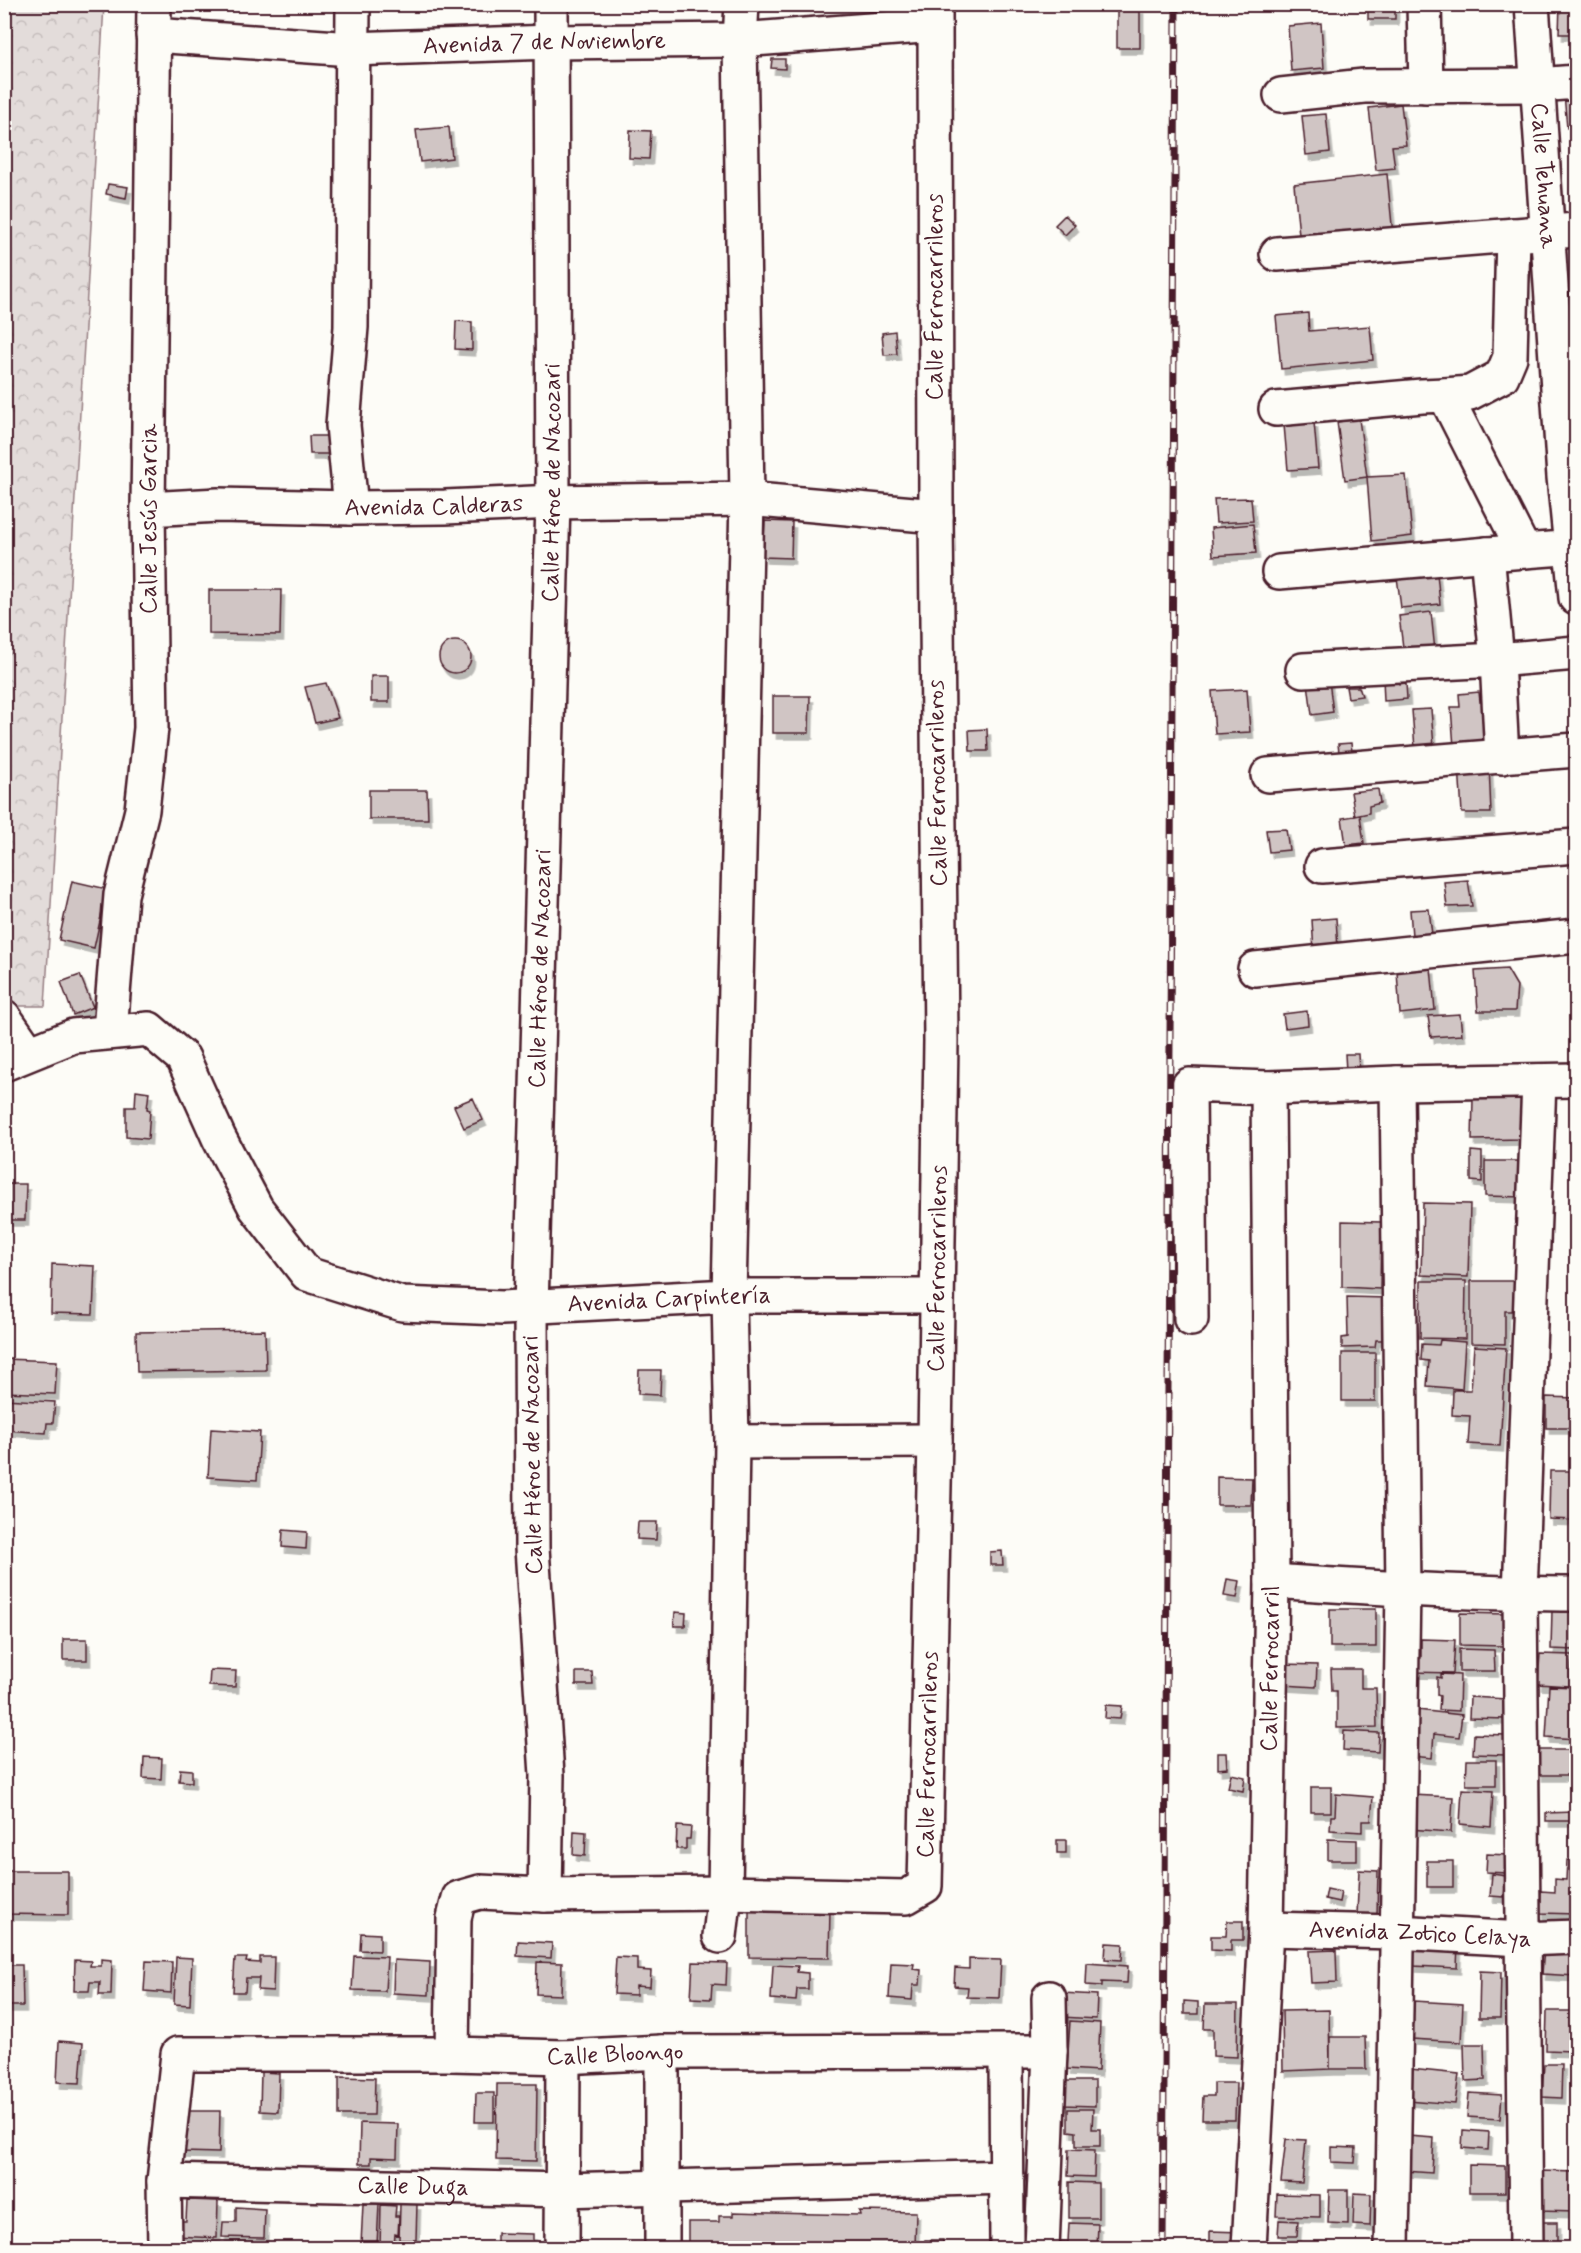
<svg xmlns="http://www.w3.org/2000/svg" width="1581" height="2253" font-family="Mynerve,sans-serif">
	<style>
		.forest { fill: url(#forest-crowns); stroke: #967e82; stroke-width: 1.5 }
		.building { fill: #d0c5c4; stroke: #4a1f2b; stroke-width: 1.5; filter: url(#shadow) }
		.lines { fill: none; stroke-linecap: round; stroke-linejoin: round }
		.minor-casing { stroke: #4a1f2b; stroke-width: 38 }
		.minor { stroke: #fdfcf7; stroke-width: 33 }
		.rail-casing { stroke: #4a1f2b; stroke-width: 7 }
		.rail { stroke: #fdfcf7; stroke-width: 4.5; stroke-dasharray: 14; stroke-linecap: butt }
		.labels { text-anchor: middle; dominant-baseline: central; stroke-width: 4.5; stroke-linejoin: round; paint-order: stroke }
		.street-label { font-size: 24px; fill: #4a1f2b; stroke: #fdfcf7 }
	</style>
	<defs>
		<pattern id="forest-crowns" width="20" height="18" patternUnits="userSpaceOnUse" patternTransform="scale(1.5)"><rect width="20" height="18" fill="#e3dcda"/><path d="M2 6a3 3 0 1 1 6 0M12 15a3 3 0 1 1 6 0" fill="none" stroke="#c4bcbb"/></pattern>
		<filter id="shadow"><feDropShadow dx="3.5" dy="6" stdDeviation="0" flood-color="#0004"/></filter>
	</defs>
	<rect width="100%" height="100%" fill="#fdfcf7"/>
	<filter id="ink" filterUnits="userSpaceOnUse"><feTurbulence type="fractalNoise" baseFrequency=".0167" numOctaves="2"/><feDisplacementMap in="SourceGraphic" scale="12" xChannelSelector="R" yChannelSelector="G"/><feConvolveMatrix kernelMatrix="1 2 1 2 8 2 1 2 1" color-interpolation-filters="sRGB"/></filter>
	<g filter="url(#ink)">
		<path class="forest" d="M5 5H104L45 1006H5Z"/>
		<path class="building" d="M1368 4H1395V19H1368Z
			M1560 4H1576V34H1559Z
			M1117 8H1140V48H1117Z
			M1321 23 1324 68 1291 71 1288 26Z
			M772 59H785V69L771 68Z
			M1576 93V127L1567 128 1564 94Z
			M1401 104 1406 145 1392 146 1395 168 1376 170 1369 108Z
			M1326 114 1330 152 1306 155 1302 116Z
			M449 127 452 158 420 162 416 130Z
			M630 130 651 131 649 159 629 158Z
			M1387 174 1393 235 1300 245 1294 184Z
			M108 184 128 187 126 198 106 194Z
			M1065 215 1075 225 1065 235 1055 225Z
			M1308 313 1309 331 1370 326 1373 360 1281 369 1276 316Z
			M456 321 472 322V350L455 349Z
			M895 331 897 354 884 355 882 333Z
			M1359 419 1367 477 1345 480 1337 422Z
			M1314 422 1318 468 1288 470 1284 425Z
			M309 436H329V454H310Z
			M1406 475 1412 536 1372 541 1367 477Z
			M1251 498 1253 521 1216 523 1214 499Z
			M765 521 792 522 791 558 763 557Z
			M1253 524 1256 553 1213 556 1211 528Z
			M1437 573 1440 604 1401 608 1397 577Z
			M209 590H281L280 635 209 634Z
			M1431 612 1435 651 1404 655 1399 616Z
			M439 657a16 16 0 1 1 32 0a16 16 0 1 1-32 0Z
			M371 676H389V702H371Z
			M1398 677 1399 684 1406 683 1407 699 1384 701 1383 678Z
			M1329 681 1333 712 1312 715 1308 683Z
			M326 683 338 718 315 723 305 687Z
			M1346 687H1359L1362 696 1348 698Z
			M1247 689 1250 732 1215 734 1212 691Z
			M1479 692 1480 702 1484 701 1487 744 1454 747 1451 707H1460L1459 694Z
			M773 696H810L809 733H773Z
			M1431 709 1434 747 1415 748 1412 710Z
			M987 729 988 751H970L969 730Z
			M1351 743 1353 759 1340 761 1338 744Z
			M1459 765H1489L1491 813H1462Z
			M1378 789 1380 803 1369 806V813L1355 816 1351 792Z
			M369 790H427L428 819H369Z
			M1360 815 1364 843 1346 845 1342 818Z
			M1286 829 1289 850 1269 852 1266 830Z
			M1468 880 1472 906 1447 907 1444 882Z
			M72 881 107 889 94 948 59 940Z
			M1429 909 1432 935 1412 936 1410 910Z
			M1336 918 1338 949 1314 952 1312 920Z
			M1431 968 1435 1010 1400 1014 1397 972Z
			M1507 969 1517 986 1515 1011H1478L1475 971Z
			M80 975 93 1007 73 1015 61 982Z
			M1307 1011 1308 1025 1285 1028 1283 1014Z
			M1460 1014 1462 1035 1431 1037 1428 1016Z
			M1345 1054H1358L1359 1071H1346Z
			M136 1090 149 1092 147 1109 150 1110 148 1139 126 1137V1107H135Z
			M473 1098 483 1120 464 1128 454 1106Z
			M1473 1099H1521V1139L1472 1140Z
			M1471 1151 1482 1152V1182L1471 1181Z
			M1485 1161H1522L1523 1197 1485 1196Z
			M4 1184H26L25 1220H4Z
			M1423 1203 1470 1204 1468 1277 1421 1275Z
			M1342 1221 1381 1222 1380 1289 1342 1287Z
			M52 1264 95 1266 93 1314 51 1313Z
			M1421 1281H1466L1465 1339 1420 1338Z
			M1471 1281H1517L1516 1311H1505V1344L1471 1343Z
			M1347 1297 1388 1298 1389 1340H1376L1375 1347 1342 1348V1338L1348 1337Z
			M265 1330 266 1370 137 1372 136 1332Z
			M1440 1340 1465 1342 1462 1389 1427 1386 1429 1361 1421 1360 1422 1344 1439 1345Z
			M1474 1346 1506 1348 1500 1446 1468 1444 1470 1416 1452 1415 1453 1390H1471Z
			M1342 1353H1375V1401H1342Z
			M4 1359 57 1361 55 1394 4 1392Z
			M639 1370H661L660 1395 638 1394Z
			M1546 1397 1576 1398V1428H1546Z
			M4 1399 55 1402 53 1423H47L46 1433 5 1430Z
			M211 1429 260 1432 257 1480 208 1477Z
			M1550 1471H1576V1520L1549 1519Z
			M1217 1477 1252 1478 1251 1505H1217Z
			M638 1522H657L656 1540 637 1539Z
			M283 1530 307 1532 306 1549 282 1547Z
			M1002 1551 1003 1565H990V1552Z
			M1227 1579 1240 1581 1237 1598 1224 1596Z
			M1330 1609H1376V1647H1330Z
			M1552 1610 1576 1611V1650L1551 1649Z
			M675 1612 686 1613 685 1626H674Z
			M1460 1613 1506 1614 1505 1646 1460 1645Z
			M63 1639H87V1660H63Z
			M1421 1639 1455 1640 1453 1673 1409 1672 1410 1658H1421Z
			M1459 1649 1494 1650 1495 1671H1459Z
			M1540 1654 1572 1655 1570 1686 1538 1684Z
			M1574 1661H1576V1739L1546 1737 1549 1686 1573 1687Z
			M1284 1664 1317 1665 1316 1687 1283 1685Z
			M1331 1669H1361V1688H1376L1377 1727 1337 1728V1691H1332Z
			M210 1670 236 1671 235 1687 209 1686Z
			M576 1672H592L593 1685H576Z
			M1441 1674 1460 1675 1459 1711 1439 1710 1440 1696 1437 1695V1677L1441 1678Z
			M1470 1697 1506 1699V1719L1469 1718Z
			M1106 1705 1122 1706 1120 1719 1105 1718Z
			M1408 1709 1462 1715 1459 1737 1434 1734 1432 1758 1411 1756Z
			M1344 1731 1379 1733 1378 1752 1343 1750Z
			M1474 1734 1507 1735 1506 1755 1473 1754Z
			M1539 1750H1570V1775H1539Z
			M1218 1753H1226L1227 1768 1218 1769Z
			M144 1757 162 1758 161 1779 143 1778Z
			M1467 1760H1496V1785H1466Z
			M180 1769 192 1770V1782L179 1781Z
			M1231 1774 1245 1777 1243 1791 1228 1788Z
			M1311 1787H1331V1812H1311Z
			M1462 1789 1493 1791 1491 1827 1460 1824Z
			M1336 1794 1373 1797 1371 1821H1362V1832L1330 1830 1331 1816H1335Z
			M1411 1795 1453 1797 1451 1832 1409 1829Z
			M1574 1812V1821H1546V1813Z
			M677 1826 691 1827 690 1839H686V1849H676Z
			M574 1831 586 1832 585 1856 573 1855Z
			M1328 1839 1357 1840V1860H1328Z
			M1057 1840H1066V1853H1057Z
			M1487 1854 1508 1855 1507 1873 1486 1872Z
			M1567 1860 1576 1861V1914L1540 1913 1541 1891 1555 1892V1879L1566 1880Z
			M1427 1861H1453V1887H1427Z
			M1359 1870 1378 1871 1377 1915H1357Z
			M4 1871H68V1915L4 1914Z
			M1492 1874 1506 1876 1504 1897 1490 1896Z
			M1327 1889 1341 1892 1339 1902 1325 1899Z
			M749 1909 830 1910 829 1958 749 1957Z
			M1227 1921H1243V1940H1231V1951L1211 1950V1936H1226Z
			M361 1933 380 1934V1951L360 1950Z
			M518 1941 552 1943 551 1958 517 1956Z
			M1415 1942 1458 1944 1457 1968 1413 1966Z
			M1106 1943 1123 1944 1122 1960 1105 1959Z
			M1544 1948 1576 1951V1976L1542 1974Z
			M1336 1950 1337 1982 1311 1983 1309 1951Z
			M354 1956 387 1957 385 1991 352 1990Z
			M176 1957 192 1958 190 2005 174 2004Z
			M260 1957H274L273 1991 258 1990 259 1978H246L245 1992H233L235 1958H247L246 1962 260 1963Z
			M616 1957 637 1958V1970L651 1971 650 1987 636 1986V1995L614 1994Z
			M101 1959 112 1960 111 1995H99L100 1982H90L89 1991H74L75 1960 91 1961 90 1966H101Z
			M969 1959 1001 1960 999 1998 967 1997 968 1987 954 1986 955 1968 969 1969Z
			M394 1960 430 1962 429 1995 393 1993Z
			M146 1961 172 1962 171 1993 144 1991Z
			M537 1962 562 1963 561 1995 536 1994Z
			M693 1962 727 1963 726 1985 712 1984 711 1999 691 1998Z
			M891 1963 914 1964 913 1969 921 1970 920 1985H913L912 2000 889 1998Z
			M1087 1963 1128 1966 1127 1983 1102 1982V1986L1086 1985Z
			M4 1965H22L23 2006H4Z
			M773 1965 798 1966 797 1972 808 1973V1989H797L796 2001 771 1999Z
			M1480 1971 1501 1972 1500 2018H1479Z
			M1062 1993 1097 1995 1096 2019 1061 2017Z
			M1184 2001 1198 2002V2014H1184Z
			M1414 2001 1463 2004 1461 2042 1412 2039Z
			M1205 2004H1238L1237 2057 1213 2056V2029H1204Z
			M1329 2010 1330 2069 1283 2071 1282 2011Z
			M1547 2011H1573L1572 2051 1546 2050Z
			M1070 2021 1100 2023 1098 2071 1067 2069Z
			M1330 2037H1365L1366 2069H1330Z
			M59 2041 83 2043 80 2083 57 2082Z
			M1464 2044H1484L1485 2080 1465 2081Z
			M1544 2064H1562L1561 2098 1542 2097Z
			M1410 2069 1459 2074 1455 2104 1407 2100Z
			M261 2072 279 2073 278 2112 260 2111Z
			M339 2077 375 2078 374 2115H339Z
			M1062 2081H1095V2106L1062 2105Z
			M1214 2083H1236L1235 2120H1202L1203 2096H1214Z
			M497 2084H537L536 2161 496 2160Z
			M476 2093H494V2122H475Z
			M1469 2093 1502 2095 1500 2119 1467 2117Z
			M1068 2109H1093L1092 2129H1100V2146H1076V2132L1068 2131Z
			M184 2111H220L219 2153 183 2152Z
			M360 2123 398 2124 397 2158 371 2157V2164H359Z
			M1463 2130 1489 2132 1488 2150 1462 2148Z
			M1408 2136 1434 2138 1432 2173 1405 2171Z
			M1286 2139 1306 2140 1302 2183 1281 2182Z
			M1331 2147 1356 2148 1355 2163 1331 2162Z
			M1069 2149 1095 2150 1094 2177 1068 2176Z
			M1469 2165 1505 2166V2192H1469Z
			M1540 2171 1576 2172V2212L1539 2211Z
			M1069 2182 1098 2183V2218H1069Z
			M1329 2190H1348V2224L1328 2223Z
			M1354 2193 1371 2194 1370 2226 1353 2225Z
			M1277 2194 1320 2195V2217L1276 2216Z
			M187 2200 218 2201 217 2238 174 2236V2221H186Z
			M363 2204H379L377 2245 361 2244Z
			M400 2204H417L416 2240H399Z
			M381 2205 396 2206 395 2216H399L398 2235 395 2234 394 2247H380Z
			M236 2207 265 2209 264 2238 222 2237 223 2222H236Z
			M859 2211 916 2212 915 2248H688V2222H719V2216H733V2212L860 2215Z
			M1279 2220 1298 2221 1297 2236H1278Z
			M1536 2222H1557V2248H1536Z
			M1069 2223 1098 2224 1097 2248H1053V2241L1068 2242Z
			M1210 2231 1241 2232V2248H1210Z
			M497 2233 533 2234V2248H497Z
			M925 2240H943L942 2248H925Z
			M179 2242 217 2243V2248H179Z"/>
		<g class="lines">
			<defs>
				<g id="minor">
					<path d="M1424 4 1426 86"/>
					<path id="s1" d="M1532 4 1564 477 1576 598"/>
					<path id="s2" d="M153 35 352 49 551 42 740 40 935 25"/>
					<path d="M1281 95 1364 86 1538 85 1576 82"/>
					<path d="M1277 254 1576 230"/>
					<path d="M1445 395 1470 393 1502 376 1510 357 1513 235"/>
					<path d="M1276 409 1422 396 1445 395 1524 551 1576 547"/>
					<path d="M351 508 343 425 351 327 353 4"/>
					<path id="s3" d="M148 509 218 505 351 508 445 507 553 502 747 499 936 516"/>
					<path d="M1487 554 1497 660 1502 757"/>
					<path d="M1279 572 1524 551"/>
					<path d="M1303 670 1497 660 1576 653"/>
					<path d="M1268 775 1576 750"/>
					<path d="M1322 866 1576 846"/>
					<path d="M1255 969 1576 936"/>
					<path d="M4 1017 29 1053"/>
					<path d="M110 1031 121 895 142 810 151 728 148 509 154 4"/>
					<path id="s4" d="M4 1064 73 1036 149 1029 183 1058 219 1138 256 1208 307 1274 402 1304 502 1308 729 1296H936"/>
					<path d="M1191 1319 1189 1085 1268 1088 1397 1083 1576 1080"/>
					<path d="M732 1442 935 1441"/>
					<path d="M1272 1581C1373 1588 1475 1594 1576 1594"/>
					<path id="s5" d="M545 1895 547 1775 532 1548 531 1308 553 502 551 4"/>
					<path id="s6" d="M1266 1929 1396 1932 1523 1939 1576 1937"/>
					<path d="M720 1936 725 1893 732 1442 729 1296 747 499 740 40 742 4"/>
					<path d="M1006 2052 1007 2248"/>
					<path id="s7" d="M452 2054 454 1918 459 1898 480 1892 545 1895 725 1893 906 1897 925 1886 935 1441 941 1041 936 516 935 4"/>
					<path id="s8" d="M164 2181 563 2190 1007 2177"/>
					<path id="s9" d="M165 2248 164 2181 178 2054H452L563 2057 662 2052 1050 2051"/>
					<path d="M562 2248 563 2057"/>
					<path d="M662 2248V2052"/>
					<path d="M1042 2248 1050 2051 1049 1998"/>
					<path id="s10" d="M1249 2248 1266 1929 1272 1581 1268 1088"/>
					<path d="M1392 2248 1403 1589 1397 1083"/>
					<path d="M1526 2248 1520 1594 1539 1081"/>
				</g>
			</defs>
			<use href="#minor" class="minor-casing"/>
			<use href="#minor" class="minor"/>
			<defs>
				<path id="rail" d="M1163 2248 1176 4"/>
			</defs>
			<use href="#rail" class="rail-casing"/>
			<use href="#rail" class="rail"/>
		</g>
	</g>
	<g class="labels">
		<g class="street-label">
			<text stroke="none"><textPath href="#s2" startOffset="392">Avenida 7 de Noviembre</textPath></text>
			<text stroke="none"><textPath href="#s1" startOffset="172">Calle Tehuana</textPath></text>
			<text transform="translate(935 297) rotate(-90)">Calle Ferrocarrileros</text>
			<text stroke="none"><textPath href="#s5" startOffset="1413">Calle Héroe de Nacozari</textPath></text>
			<text stroke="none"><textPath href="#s3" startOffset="286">Avenida Calderas</textPath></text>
			<text transform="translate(149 519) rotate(-90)">Calle Jesús Garcia</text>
			<text transform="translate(938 783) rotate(-91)">Calle Ferrocarrileros</text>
			<text stroke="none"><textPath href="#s5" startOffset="927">Calle Héroe de Nacozari</textPath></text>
			<text stroke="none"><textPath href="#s7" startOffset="1244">Calle Ferrocarrileros</textPath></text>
			<text stroke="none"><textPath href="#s4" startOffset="813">Avenida Carpintería</textPath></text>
			<text transform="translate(533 1455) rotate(-91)">Calle Héroe de Nacozari</text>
			<text stroke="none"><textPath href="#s10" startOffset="580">Calle Ferrocarril</textPath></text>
			<text stroke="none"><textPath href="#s7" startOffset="758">Calle Ferrocarrileros</textPath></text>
			<text stroke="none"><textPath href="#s6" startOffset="154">Avenida Zotico Celaya</textPath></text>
			<text stroke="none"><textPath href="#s9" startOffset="632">Calle Bloongo</textPath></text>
			<text stroke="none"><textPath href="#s8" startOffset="249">Calle Duga</textPath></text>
		</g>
	</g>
	<rect width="1581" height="2253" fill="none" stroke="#fdfcf7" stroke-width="24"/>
	<rect x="12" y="12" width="1557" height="2229" fill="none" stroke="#4a1f2b" stroke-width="2" filter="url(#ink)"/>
</svg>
